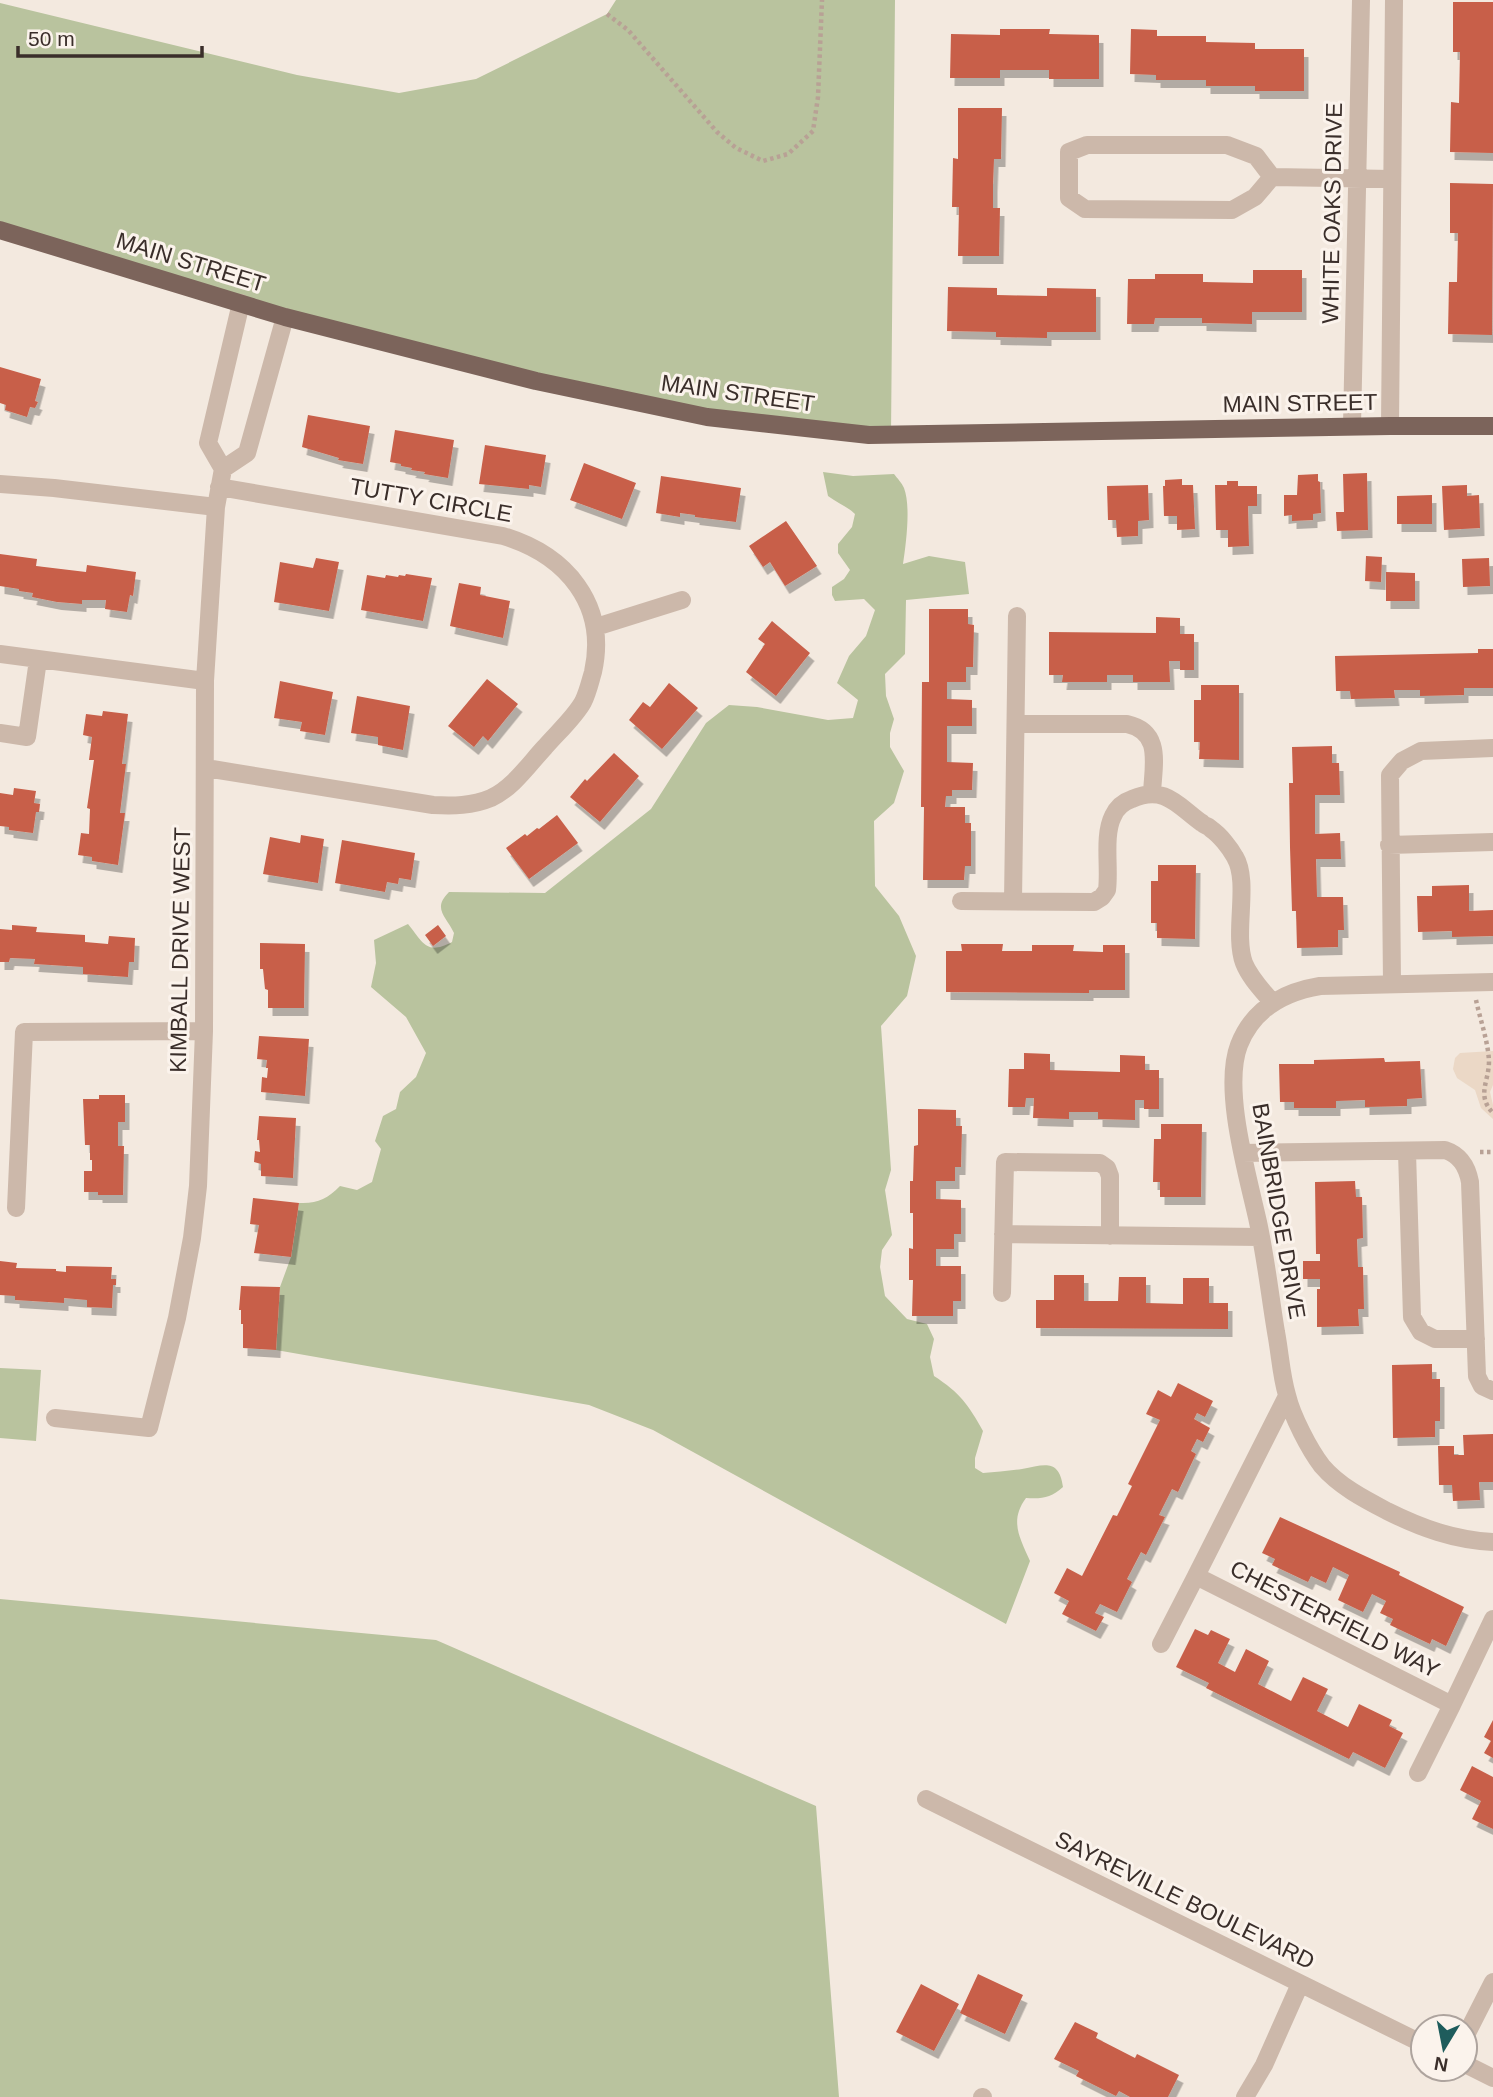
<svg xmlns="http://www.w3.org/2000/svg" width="1493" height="2097" font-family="Arial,sans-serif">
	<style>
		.green { fill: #b9c39e }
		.plaza { fill: #ebd8c6 }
		.building { fill: #c85f49; filter: url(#shadow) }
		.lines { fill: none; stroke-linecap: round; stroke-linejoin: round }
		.path { stroke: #b8a195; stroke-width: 4.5; stroke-dasharray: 3.5 3.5; stroke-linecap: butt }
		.minor { stroke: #ccb8aa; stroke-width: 18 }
		.major { stroke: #7c645b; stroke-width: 18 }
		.labels { text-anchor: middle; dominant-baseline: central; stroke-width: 6; stroke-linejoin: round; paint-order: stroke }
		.street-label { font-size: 23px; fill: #3a2e2a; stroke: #fbf3ec }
	</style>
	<defs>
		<filter id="shadow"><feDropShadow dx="4.5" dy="8" stdDeviation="0" flood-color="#0004"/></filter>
	</defs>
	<rect width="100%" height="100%" fill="#f3e9df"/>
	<path class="green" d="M616 0H895L891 434 869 435 536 381 0 230V3L297 75 399 93 476 79 607 14Z
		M823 472 853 476 894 474C897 478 902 483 904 488 911 506 906 544 903 564L929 556 965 562 969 594 906 600 905 654 885 674 886 696 894 719 890 733V747L904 771 894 803 874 821 875 886 899 916 916 956 907 996 881 1026 891 1170 885 1190 892 1235 882 1250 880 1267 885 1296 907 1319 927 1324 934 1339 930 1357 934 1376C960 1393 968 1404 983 1431L975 1458V1468L983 1473C996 1472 1009 1471 1022 1469 1044 1465 1059 1458 1063 1487 1051 1498 1042 1499 1026 1498 1009 1521 1020 1538 1030 1561L1006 1624 653 1430 589 1405 276 1350 280 1287 291 1257 299 1203C317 1204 327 1199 340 1186L357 1190 372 1182 381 1149 375 1141 383 1116 396 1109 400 1092 416 1077 426 1053 406 1017 371 987 376 963 374 940 408 924C423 942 426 956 452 942L454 933C446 916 432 909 449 892L545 893 651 809 706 723 729 705 757 707 828 720 853 718 858 700 837 683 849 656 866 636 875 610 864 599 835 601 832 595V587L844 579 850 570 838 553V544L852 527 855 514C847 506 837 503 828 496Z
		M0 1368 41 1370 36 1441 0 1438Z
		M0 1599 436 1640 816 1806 839 2097H0Z"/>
	<path class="plaza" d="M1493 1051V1085L1490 1092 1493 1105V1119L1481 1108 1475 1090 1457 1078 1453 1069 1455 1058 1460 1053Z"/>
	<path class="building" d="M1453 2H1493V153L1450 152 1451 102 1459 103 1460 52H1453Z
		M1000 29H1050L1049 34 1099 35V79H1049V70H1000V78H950L951 34 1000 35Z
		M1131 29 1157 30V36H1206V42L1255 43V49H1304V91H1255V86H1206V80H1156V75L1130 74Z
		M958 108H1002L1001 159H994L993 184V208H1000L999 256H958L959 207H952L953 158 958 159Z
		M1450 183 1493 184 1492 335 1448 334 1449 282H1457L1458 233H1450Z
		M1253 270H1302V312H1252V324L1202 323V318H1155L1154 324H1127L1128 279H1155V274H1203V282L1253 283Z
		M948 287 997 288V295L1047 296V288L1096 289V332H1047V338L996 337V332L947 331Z
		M0 367 41 379 35 401 38 402 35 408 30 407 27 417 5 410 6 405 0 403Z
		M308 415 370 426 363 464 338 460 339 458 302 447Z
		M395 430 454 440 448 478 424 474 425 472 411 470 412 468 401 466V464L390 462Z
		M485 445 546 455 541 487 529 485V489L479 484Z
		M584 463 636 483 622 519 570 500Z
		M1367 473 1368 530 1337 531 1336 512H1344L1343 474Z
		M1318 474V481L1320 482 1321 513 1313 514V520L1292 521V515L1284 516V495H1297L1298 475Z
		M661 476 741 488 736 522 695 517V515L680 513V517L656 513Z
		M1182 479V485H1193L1195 529 1177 530V516H1164L1163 486H1165V480Z
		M1227 481H1238V486H1257V506H1248L1249 546 1228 547V530H1216L1215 485H1227Z
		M1148 485 1149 520 1138 521V536L1117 537 1116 520H1108L1107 486Z
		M1467 485V496L1479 495 1480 528 1444 530 1442 486Z
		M1432 495V524H1397V496Z
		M786 521 817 566 785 586 770 562 763 567 749 546Z
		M0 554 37 559 36 566 86 572 87 565 136 572 133 596 130 595 127 612 105 609 106 600H82V604L57 602 32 597 33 593 19 591V589L0 586Z
		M1366 556 1382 557 1381 582 1365 581Z
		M316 558 339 562 329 611 274 602 280 562 313 568Z
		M1489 558 1490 586 1463 587 1462 559Z
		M1386 572 1415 573V601H1386Z
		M406 574 432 578 423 621 361 610 367 575 385 578 386 575 398 577 399 575 405 576Z
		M459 583 481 587 480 595 510 601 503 638 450 626Z
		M929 609H968V624L974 625 973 667H966V682H947V699L972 700V726H947V762L973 763 972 790H952V796H946L945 807H965V823H971V866H965L964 880H923L924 807H921L922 682H929Z
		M1156 617 1180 618V634H1194V670H1180V661H1169L1170 682H1133V675H1107V682H1062L1063 675H1049V632L1156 633Z
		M772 621 810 653 776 696 746 672 765 644 758 639Z
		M1478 649H1493V688H1464V695L1420 696V690H1394L1395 698 1351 699 1350 691H1336L1335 656 1478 653Z
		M487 679 518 704 488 741 483 736 474 747 448 726Z
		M280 681 333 692 325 735 300 731 302 722 274 718Z
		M669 683 698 708 662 749 629 720 643 702 650 707Z
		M1201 685H1239V760L1199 759 1200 742H1194V700H1201Z
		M357 696 410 706 403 750 378 745V737L351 733Z
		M103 711 128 714 122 764H126L120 813H125L118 865 92 861V857L78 855 81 833 89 834 90 809 87 808 94 760H89L92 737 83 735 86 714 102 716Z
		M1332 746V763H1339L1340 795H1315V834L1340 833 1341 859H1316L1317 897H1343L1344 930H1338V947L1297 948 1296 911H1292L1290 847 1289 783H1293L1292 747Z
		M614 753 639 776 600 822 570 797 585 779 587 781Z
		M14 788 36 791 34 803 40 804 39 812H36L33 833 9 830V827L0 826V793L13 795Z
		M557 815 578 843 529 879 506 848 525 834 527 836 537 828 539 829Z
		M301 835 324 839 318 883 263 874 270 837 300 843Z
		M342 840 415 853 411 880 399 878 398 884 387 882 385 892 335 883Z
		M1158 865H1196L1195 939 1157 938V923H1151V881H1158Z
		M1469 885V911L1493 910V936L1452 937V931L1418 932 1417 896H1432V886Z
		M12 925 37 927 36 932 85 935V942L108 944 109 936 135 938 134 962H129L128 977 83 974V967L34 964 35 959 10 958 9 962H0V929L12 930Z
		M438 925 446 936 433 946 425 935Z
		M260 943 305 944 304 1008H268V990L265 989 263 969H260Z
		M961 944H1003L1002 951H1032V945H1074L1073 951 1103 952V945H1125V990H1089V993L946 992V951H962Z
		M259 1036 309 1039 305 1096 261 1092 262 1077 267 1078 268 1068H266L267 1060 257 1059Z
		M1024 1053 1050 1054V1070L1120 1072V1055L1145 1056V1070H1159V1109H1144V1100H1135V1120L1098 1119V1112H1069V1119L1033 1118 1034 1098H1026L1025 1107H1008L1009 1069H1024Z
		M1384 1058 1385 1062 1420 1061 1422 1098 1407 1099V1106L1365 1107V1100L1336 1101V1108H1294V1102H1280L1279 1064H1314V1060Z
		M99 1095H125V1122H118V1146H124L123 1195H98V1192H84V1171H92V1160H90V1145H85L83 1099H99Z
		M918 1109 956 1110V1126H962L961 1167H955V1181H936V1199L961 1200V1234H954V1249H936V1266H961V1301H953V1316H912L913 1280H909V1248L913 1249V1213H910V1181H913L914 1146 918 1145Z
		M259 1116 296 1118 293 1178 261 1176V1164L254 1162 255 1151 260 1152 259 1140H257Z
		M1161 1124H1202L1201 1197H1160V1182H1153L1154 1139H1161Z
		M1355 1181 1356 1197H1362L1363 1238 1357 1239 1358 1267H1363L1364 1309H1358L1359 1326 1317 1327V1289H1320V1279H1303V1261H1320V1254H1316L1315 1182Z
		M253 1198 299 1203 291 1257 254 1253 259 1225 250 1224Z
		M0 1261 17 1263 16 1268 56 1269V1271L66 1272V1266L112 1267 111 1279H116V1285H113L112 1308 87 1307V1300L64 1298V1303L15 1300V1296L0 1295Z
		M1054 1275H1084V1301H1118L1119 1277H1146V1303L1183 1304V1278H1209V1303H1228V1329L1036 1328V1300H1054Z
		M241 1286 280 1287 276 1350 243 1348V1324H241V1310H239Z
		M1432 1364V1379H1440V1421H1435V1437L1393 1438 1392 1365Z
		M1178 1383 1213 1401 1205 1417 1197 1413 1194 1419 1210 1428 1203 1442 1197 1439 1191 1451 1196 1454 1178 1492 1172 1489 1159 1515 1165 1517 1146 1555 1141 1552 1127 1579 1132 1582 1117 1612 1100 1604 1095 1613 1104 1617 1096 1631 1062 1614 1069 1601 1054 1593 1067 1568 1082 1576 1113 1515 1117 1516 1132 1486 1128 1484 1160 1420 1146 1414 1158 1390 1171 1397Z
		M1493 1434V1482H1479L1480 1500 1453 1501 1452 1485H1439L1438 1446H1454V1455H1464L1463 1435Z
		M1280 1517 1400 1572 1399 1575 1464 1607 1446 1646 1432 1639 1430 1644 1390 1625 1393 1619 1380 1613 1386 1601 1372 1594 1363 1612 1338 1600 1349 1575 1333 1567 1326 1583 1311 1576 1308 1582 1272 1565 1275 1559 1262 1553Z
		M1195 1629 1208 1635 1211 1630 1230 1639 1218 1663 1235 1672 1246 1649 1269 1661 1258 1684 1291 1701 1303 1677 1328 1689 1317 1711 1348 1727 1359 1704 1392 1720 1389 1726 1403 1733 1385 1768 1353 1752 1349 1759 1206 1688 1209 1683 1176 1667Z
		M1493 1720V1758L1484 1753 1491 1741 1484 1737Z
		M1472 1766 1493 1777V1829L1472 1819 1481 1801 1460 1790Z
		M978 1974 1023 1995 1005 2034 960 2013Z
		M921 1984 959 2004 934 2051 896 2032Z
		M1075 2022 1098 2033 1096 2038 1135 2058 1137 2054 1179 2075 1168 2097H1130L1119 2091 1116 2096 1076 2076 1079 2071 1054 2059Z"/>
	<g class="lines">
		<path class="path" d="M607 14 628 30 717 132 736 148 763 161 788 154 813 131 818 97 822 0
			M1476 1000C1480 1019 1488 1041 1489 1061 1489 1082 1476 1095 1493 1113
			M1480 1152H1493"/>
		<path class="minor" d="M1272 177 1256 156 1227 145H1087L1069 152V198L1085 209 1232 210 1255 197 1272 177 1392 179
			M1352 426 1361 0
			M1390 426 1394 0
			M223 469 208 443 241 303
			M0 484 54 488 216 507
			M596 627 682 600
			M0 654 205 681
			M1016 724H1127C1163 732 1153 765 1152 794
			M0 733 27 737 38 660
			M206 768 433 805C453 806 472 806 491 798 513 788 529 764 545 747 557 733 574 718 583 702 588 692 590 682 593 672 608 604 566 555 503 536L219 487
			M1389 845 1493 842
			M961 901 1094 902 1102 897 1107 890C1110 868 1103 836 1113 816 1117 807 1123 802 1132 799 1165 784 1179 807 1202 823 1205 826 1209 826 1211 829 1220 835 1230 848 1235 857 1250 882 1233 933 1244 963 1250 978 1262 990 1272 1002
			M1013 901 1017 616
			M1493 982 1320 986C1284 992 1253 1009 1239 1045 1222 1089 1248 1176 1258 1222 1266 1259 1270 1296 1276 1332 1280 1353 1281 1375 1287 1395 1292 1416 1309 1449 1322 1466 1339 1486 1364 1499 1387 1511 1421 1528 1454 1540 1493 1542
			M1392 984 1390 775 1402 761 1421 751 1493 748
			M1407 1152 1412 1317 1421 1332 1435 1339H1476
			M1243 1153 1445 1150C1460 1155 1467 1166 1470 1182L1477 1376 1482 1386 1493 1391
			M16 1208 24 1032 204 1031
			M1003 1234 1261 1237
			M1002 1293 1005 1162 1100 1163 1107 1168 1110 1176V1236
			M1287 1396 1196 1576 1452 1705 1493 1619
			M55 1418 149 1428 177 1318 192 1238 198 1186 204 1031 205 681 216 507 223 469 247 453 285 317
			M1161 1644 1196 1576
			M1418 1773 1452 1705
			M926 1799 1423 2044
			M1465 2037 1493 1982
			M1465 2064 1493 2078
			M982 2097H983
			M1245 2097 1264 2065 1300 1984"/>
		<path class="major" d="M0 230 285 317 536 381 707 417 869 435 1390 426H1493"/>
	</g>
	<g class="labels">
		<g class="street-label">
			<text transform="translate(1332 213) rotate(-89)">WHITE OAKS DRIVE</text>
			<text transform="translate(191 262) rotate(17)">MAIN STREET</text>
			<text transform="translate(738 393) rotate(8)">MAIN STREET</text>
			<text transform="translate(1300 403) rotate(-1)">MAIN STREET</text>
			<text transform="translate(431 500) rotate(10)">TUTTY CIRCLE</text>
			<text transform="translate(180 950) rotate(-89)">KIMBALL DRIVE WEST</text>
			<text transform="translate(1279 1211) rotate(80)">BAINBRIDGE DRIVE</text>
			<text transform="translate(1335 1619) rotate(27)">CHESTERFIELD WAY</text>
			<text transform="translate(1185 1900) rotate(26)">SAYREVILLE BOULEVARD</text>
		</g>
	</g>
	<g transform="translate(1444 2048) rotate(190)"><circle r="33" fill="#fbf3ec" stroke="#aea49e" stroke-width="2"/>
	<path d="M0-5L12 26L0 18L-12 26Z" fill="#1e5c5c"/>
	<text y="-10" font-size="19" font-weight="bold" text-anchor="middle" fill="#3a2e2a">N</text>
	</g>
	<path d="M18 46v10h184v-10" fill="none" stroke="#3a2e2a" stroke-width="3.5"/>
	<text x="28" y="46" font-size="21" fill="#3a2e2a" stroke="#fbf3ec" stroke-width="5" paint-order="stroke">50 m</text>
</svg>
